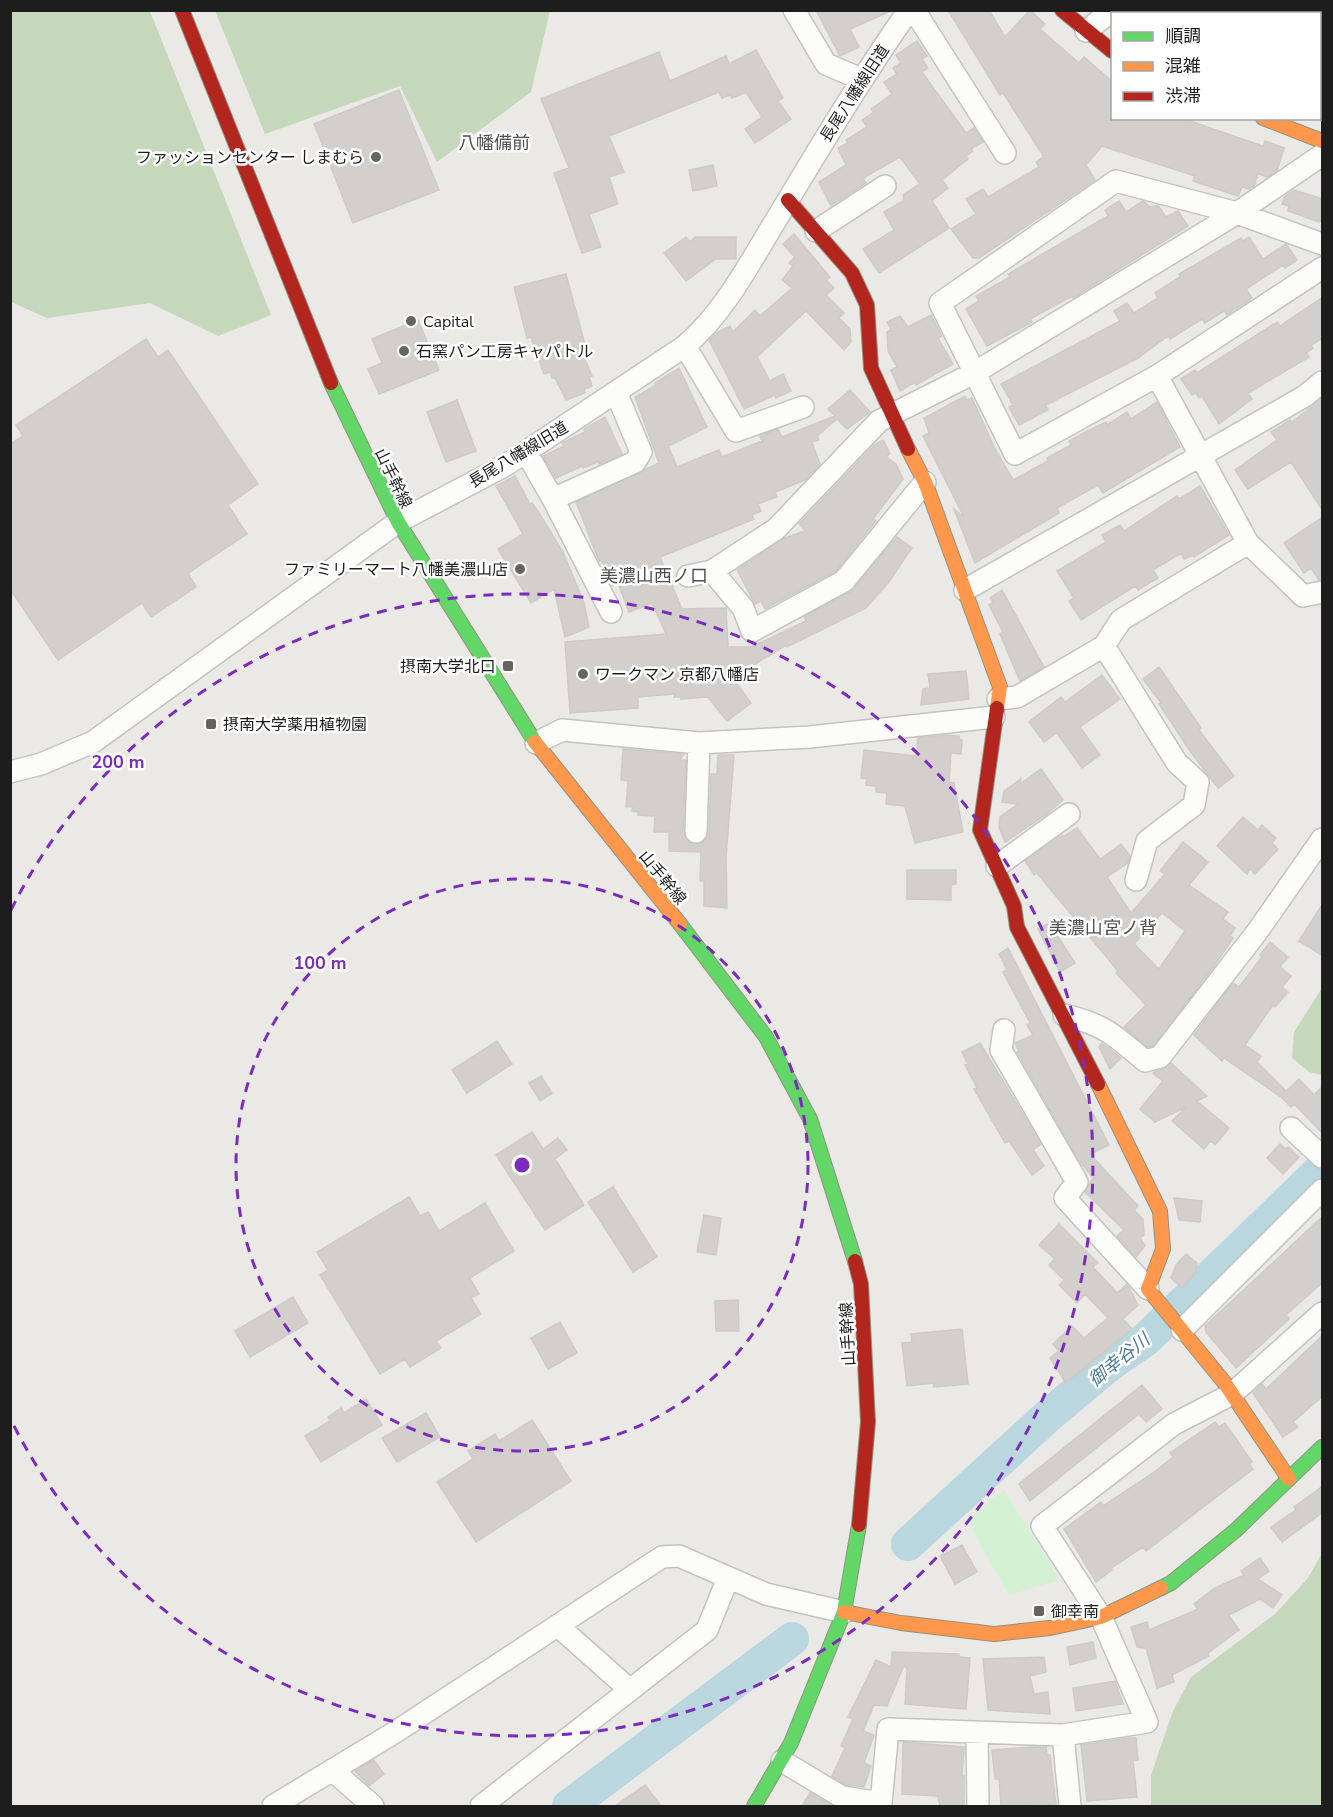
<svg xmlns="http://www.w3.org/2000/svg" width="1333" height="1817" font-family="'Nunito Sans','Noto Sans JP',sans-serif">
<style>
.forest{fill:#c6d8bc}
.park{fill:#d4f1d4}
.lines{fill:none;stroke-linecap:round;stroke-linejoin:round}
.river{stroke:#bad6de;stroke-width:34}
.building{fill:#d2cfcd;stroke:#cecbc7;stroke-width:1.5;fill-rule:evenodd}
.street-casing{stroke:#c4c3c2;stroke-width:24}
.fast-casing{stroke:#92937f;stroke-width:16}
.slow-casing{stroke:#92937f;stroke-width:16}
.jam-casing{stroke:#92937f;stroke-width:16}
.street{stroke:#fcfcfb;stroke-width:21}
.fast{stroke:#63d668;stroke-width:14}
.slow{stroke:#ff974d;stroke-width:14}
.jam{stroke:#b3261e;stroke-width:14}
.ring{fill:none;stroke:#7b2cbf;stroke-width:3;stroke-dasharray:10 8}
.poi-dot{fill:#656463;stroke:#fff;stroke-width:2}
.labels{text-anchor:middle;stroke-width:5;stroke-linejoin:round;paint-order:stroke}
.street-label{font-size:16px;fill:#1d1d1d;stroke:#fff}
.poi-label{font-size:16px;fill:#1d1d1d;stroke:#fff;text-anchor:start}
.neighbourhood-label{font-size:18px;fill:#505050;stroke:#fff}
.water-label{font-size:18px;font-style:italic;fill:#4b77a0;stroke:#fff}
.centre{fill:#7b2cbf;stroke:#fff;stroke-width:3}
.ring-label{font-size:18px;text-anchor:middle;font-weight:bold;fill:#7b2cbf;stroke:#fff;stroke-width:5;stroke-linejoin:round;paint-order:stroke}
</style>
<rect width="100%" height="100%" fill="#ebe9e6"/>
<path class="forest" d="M11,10L150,11L271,315L218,336L150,303L47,318L11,302Z
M215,11H550L531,92L437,162L400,86L265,134Z
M1322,988V1075L1309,1072L1292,1058L1294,1032Z
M1322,1553V1806H1151V1775L1173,1711L1191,1677L1275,1614L1308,1578Z"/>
<path class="park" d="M1180,11L1261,10L1268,13H1177Z
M1004,1490L1060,1580L1009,1595L966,1519Z"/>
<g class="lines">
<path class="river" d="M908,1544L1049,1415L1110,1364L1145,1340L1322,1169
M569,1806L792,1639"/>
</g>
<path class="building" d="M816,10H893L850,29L859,47L840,56Z
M948,10H989L1005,37L1030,10L1045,24L1040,29L1079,63L1084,57L1113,82V118H1181L1263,146L1265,141L1284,148L1277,171L1267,177L1258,174L1254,186L1249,189L1242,187L1238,196L1193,181L1195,176L1102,146L1086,165L1095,180L979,258H973L951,229L976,214L966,199L983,189L988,197L1039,167L1036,162L1044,157L1003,93L1000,95Z
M917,41L927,56L922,59L928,68L922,72L966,133L974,128L983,142L971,149L973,151L966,156L968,159L942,180L948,188L932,201L949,228L879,273L863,249L894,230L884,212L903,201L904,194L920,184L900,157L863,178L866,183L831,206L819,182L846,165L838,148L848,143L846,140L867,127L862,120L874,112L871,109L892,94L884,82L897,74L893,68L901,63L896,55Z
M756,50L783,98L778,101L791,119L755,143L745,129L762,117L746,92L732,98L730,95L722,98L719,92L609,136L624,172L609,177L618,204L589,214L601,247L582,253L554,173L569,168L541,99L659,52L670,81L726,56L729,64Z
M399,90L439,190L353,223L314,124Z
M713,165L717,186L693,191L689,170Z
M1294,190L1323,199V221L1319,222L1288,211L1289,206L1282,204L1285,196Z
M1119,201L1126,212L1143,201L1150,207L1158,205L1166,217L1178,211L1188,226L1073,298L1072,296L1030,319L1032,322L987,346L966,309L979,301L976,296L1010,277L1008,274L1108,216L1105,210Z
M794,234L830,277L826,280L834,288L826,295L844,313L839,318L850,329L851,342L844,350L806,311L757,357L770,381L783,374L791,391L776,398L775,395L744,409L709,340L716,333L730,326L733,332L755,310L760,316L792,288L782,280L793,266L789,263L795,257L783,244Z
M686,237L690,242L695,237H736V259H716L686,281L664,253Z
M1249,237L1263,259L1286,244L1297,260L1285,268L1283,265L1246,289L1252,298L1227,315L1224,311L1205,323L1202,319L1170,339L1168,336L1138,358L1046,405L1048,410L1019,425L1009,407L1013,405L1001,384L1120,321L1114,311L1127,303L1134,313L1158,298L1155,293L1180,277L1179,274L1241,238L1243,241Z
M566,274L588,356L584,357L592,376L589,377L592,386L584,389L585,393L566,400L555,378H552L550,372L544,374L531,337L527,338L514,287Z
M1323,297V338L1311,345L1313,348L1306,353L1309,357L1248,393L1252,399L1219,424L1202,396L1199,398L1196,393L1192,395L1181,379L1195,370L1197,373L1277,322L1280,326Z
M931,315L942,336L938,338L953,364L916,385L915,382L900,391L891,370L897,367L888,351L887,332L891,330L887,322L900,316L908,327Z
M418,320L439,370L379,394L368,369L382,363L372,339Z
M146,339L158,357L168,350L258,484L228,505L247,534L188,573L196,587L151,617L142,603L58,660L10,589V444L23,436L16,425Z
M679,368L707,427L668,446L677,467L719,450L722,457L762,441L760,436L770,432L778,429L782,437L835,416L828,409L850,390L870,412L847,429L837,419L817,436L819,440L812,442L820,464L805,480L775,492L777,497L758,504L761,511L752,515L754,519L660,557L682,609L726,608L728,647H750L762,642L806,621L804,617L850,592L897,537L912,548L888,583L866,608L787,647L786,645L733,678L751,703L727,721L708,697L681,699V697H674V694L638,697V708L570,713L565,642L666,634L652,603L629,612L618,583L612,586L602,561H599L576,502L659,463L635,397L656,385L655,383Z
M965,396L967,400L972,398L995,449L1013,480L1048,461L1047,458L1071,445L1069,441L1082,434L1106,422L1107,425L1127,412L1131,419L1157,402L1180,447L1103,493L1098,485L1057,508L1059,513L975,563L954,509L964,517L923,436L929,433L924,418Z
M1323,398V511L1291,462L1248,489L1235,470L1277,440L1271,432L1290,420L1292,422Z
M457,400L476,451L446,462L427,412Z
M605,417L622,454L599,464L598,462L583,468L582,466L556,478L543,456L564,446L562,443L585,432L584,429Z
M883,440L890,453L886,457L896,464L903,479L873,519L876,521L836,571L765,609L761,601L755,604L737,570L785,538L805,531L799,524L874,445Z
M515,476L530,504L532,503L541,516L563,552L584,603L589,627L565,637L554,589L531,603L498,549L523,534L496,486Z
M1200,486L1229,535L1194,557L1193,555L1184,559L1181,553L1153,570L1158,578L1138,590L1135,586L1081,620L1069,601L1074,598L1057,571L1106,542L1102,535L1120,525L1124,531L1177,496L1179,499Z
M1323,517V580H1319L1311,568L1304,573L1284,543Z
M1002,590L1044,667L1020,681L1000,634L1003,632L989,605L993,602L990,598Z
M1159,667L1201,728L1199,730L1234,776L1218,788L1190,751L1159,704L1161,703L1143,679Z
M966,671L969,699L921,705L923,689L930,688L928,674Z
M1102,675L1120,699L1080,727L1100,755L1082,768L1057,733L1044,742L1029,722L1061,697L1065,702Z
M946,735L959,736V739L962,740L961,754L951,753L949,782L954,783L963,832L915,843L905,806L886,804L887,793L876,792V786L866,785L867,779L861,778L864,750L916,756L918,738Z
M623,749L684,754L680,760H686L683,832L689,842L695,845L702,843L709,833L711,774H717L718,755H734L726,857L727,908L704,906V881H700L701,852L669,851V832H654L655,816L638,815L639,812L632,811L633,807H626L628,781L621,780Z
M1041,769L1063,800L1047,814L1005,842L999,827L1000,817L1018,804L1002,802L1004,791L1021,779L1020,784Z
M1243,817L1258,830L1262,825L1276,838L1272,843L1278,849L1255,874L1250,869L1247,874L1217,846Z
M1077,828L1100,859L1121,844L1130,856L1128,863L1107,877L1131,913L1165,874L1160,871L1183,842L1208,862L1189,885L1228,912L1223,919L1235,928L1230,936L1233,938L1212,969L1153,1046L1148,1047L1124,1027L1146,1005L1116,973L1118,971L1037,873L1034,875L1025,861L1062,835L1063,837ZM1162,913L1185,931L1159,969L1134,944Z
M907,870H956V884L951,885V900L907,899Z
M1323,903V956L1299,941Z
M1049,923L1075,963L1060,972L1038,929Z
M1270,942L1288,957L1280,967L1291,976L1282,987L1288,992L1275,1007L1273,1005L1245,1045L1261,1056L1257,1062L1286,1091L1284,1093L1299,1079L1314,1095L1323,1086V1134L1294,1104L1291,1107L1281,1097L1224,1058L1222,1061L1194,1035L1233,983L1239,987L1262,957L1260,955Z
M1008,948L1109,1145L1090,1154L1138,1206L1134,1210L1143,1219L1144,1235L1140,1238L1145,1246L1136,1257L1117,1236L1124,1230L1085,1192L1093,1178L1078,1159L1017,1052L1019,1051L1015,1043L1033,1035L1027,1025L1030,1023L1003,972L1007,970L999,954Z
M497,1041L512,1064L467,1093L452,1070Z
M980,1043L1041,1144L1033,1150L1044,1166L1032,1175L1009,1141L1005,1143L974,1089L977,1088L965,1065L968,1064L962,1052Z
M1102,1043L1121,1058L1110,1069L1099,1047Z
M1171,1063L1207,1096L1197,1101L1229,1128L1215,1145L1211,1141L1204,1149L1172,1121L1186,1107L1155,1122L1140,1109L1163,1081L1153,1073Z
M541,1076L552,1093L540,1101L529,1083Z
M532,1132L543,1149L558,1138L567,1150L555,1159L584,1205L545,1230L496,1155Z
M1280,1144L1286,1149L1288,1147L1299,1157L1283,1174L1267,1158Z
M613,1187L657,1257L633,1272L588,1202Z
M409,1197L420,1216L428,1212L439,1231L485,1203L514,1251L470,1278L479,1294L471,1298L481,1314L436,1341L441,1348L410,1367L405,1359L380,1374L320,1275L328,1270L317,1252Z
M1174,1198L1202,1201L1200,1222L1179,1220Z
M704,1215L721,1218L716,1255L697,1252Z
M1323,1216V1282L1286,1315L1289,1319L1236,1368L1206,1332L1205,1326Z
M1059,1224L1098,1263L1093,1267L1117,1293L1127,1284L1138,1305L1123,1319L1132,1329L1066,1383L1050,1358L1059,1351L1053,1344L1072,1326L1084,1338L1108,1318L1085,1294L1077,1303L1059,1285L1064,1280L1049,1265L1055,1259L1039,1245Z
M1186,1254L1197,1263L1196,1272L1182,1288L1171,1278L1176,1265Z
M293,1297L308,1323L250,1357L235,1331Z
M738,1300L739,1331H716L715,1301Z
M560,1322L577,1353L548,1369L531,1338Z
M962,1329L968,1384L934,1387V1383L907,1386L902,1343L912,1342L911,1334Z
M1323,1335V1396L1293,1422L1298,1427L1283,1437L1253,1393L1262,1384L1266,1389Z
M1142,1385L1162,1409L1146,1422L1139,1414L1030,1501L1019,1484Z
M366,1399L382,1425L321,1462L305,1436L330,1421L328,1417L341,1408L344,1413Z
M426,1413L440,1437L397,1462L382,1438Z
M532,1420L571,1481L476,1542L437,1482L473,1459L468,1451L495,1434L499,1441Z
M1215,1422L1219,1427L1225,1423L1252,1462L1249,1464L1253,1469L1146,1551L1143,1547L1111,1568L1112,1570L1096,1582L1064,1529L1101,1502L1103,1506L1153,1473L1173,1457L1170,1453Z
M1323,1486V1512L1282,1542L1271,1527L1296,1510L1294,1507Z
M962,1545L977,1572L955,1584L940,1556Z
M1260,1558L1269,1571L1258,1579L1282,1595L1273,1608L1260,1599L1229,1615L1239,1630L1208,1653L1209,1656L1172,1675L1174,1682L1157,1688L1146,1648L1137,1647L1131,1627L1147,1622L1149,1630L1198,1609L1194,1604L1215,1588L1244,1575L1241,1571Z
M1093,1642L1096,1658L1070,1665L1067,1647Z
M892,1652L959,1654V1657L970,1658L966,1709L905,1704L907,1669L904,1665L887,1706L874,1705L863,1731L874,1735L864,1763L871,1766L864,1787L846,1785L832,1776L845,1748L841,1746L853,1719L848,1717L876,1660L891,1667Z
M1044,1657L1046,1672L1030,1676L1034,1694L1048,1692L1050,1714L988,1710L983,1659Z
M1115,1681L1123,1704L1076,1711L1073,1688Z
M1128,1738H1136L1138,1760H1133L1137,1797L1087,1801L1081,1745Z
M903,1742L964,1747L962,1776H964V1806H940L938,1796L902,1794Z
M1032,1747H1046L1047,1755H1050L1056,1804L1001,1806L999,1779H995L992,1750Z
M374,1760L384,1774L369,1786L355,1771Z
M645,1785L661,1806H615Z
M810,1793L833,1806H802Z"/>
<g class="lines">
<g class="street-casing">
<path id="street" d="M794,10L826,64L861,79
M914,10L1005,153
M1086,31L1113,10
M816,231L885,186
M1322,244L1237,213L1116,181L940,303L1015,454L1157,376L1322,268
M685,346L736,431L803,407
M1157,376L1248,543L1303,596L1322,592
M526,452L553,499L611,612
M553,499L635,462L641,452L616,392
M712,571L743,608L752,631L844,581L925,482
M688,576L712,571L776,529L879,421L974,373L1237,213L1322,155
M965,590L1305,396L1322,382
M1104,646L1177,763L1198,782L1194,805L1147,841L1136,880
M998,699L1017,697L1104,646L1121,620L1248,543
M536,743L562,730L699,743L810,737L994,717
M10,772L41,764L93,742L398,522L506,465L685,346C724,313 749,264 776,220C819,149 861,78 909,10
M696,832L699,743
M997,866L1069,814
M1064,1015C1103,1024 1115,1035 1145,1061L1160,1057L1257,932L1322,839
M1004,1030L1001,1050L1077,1182L1065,1198L1148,1289
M1291,1128L1322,1157
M1182,1330L1322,1190
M558,1626L630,1690
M977,1733L978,1806
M1063,1735L1070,1806
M782,1761L842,1797L881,1803L888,1729L1063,1735L1147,1722L1101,1617L1042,1526L1174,1424L1232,1394L1322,1313
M332,1770L373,1806
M273,1806L397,1731L662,1557L679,1556L766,1594L844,1612
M481,1806L707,1630L728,1578"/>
</g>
<g class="fast-casing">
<path id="fast" d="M331,383L398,522L535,742
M680,924L766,1037L810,1119L855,1261
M1161,1588L1171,1583L1236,1530L1322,1447
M754,1806L791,1743L844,1612L859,1525"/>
</g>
<g class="slow-casing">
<path id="slow" d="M1263,118L1322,141
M908,449L925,482L1000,687L997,708
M535,742L680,924
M1098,1084L1160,1211L1163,1249L1148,1289L1224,1382L1289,1479
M844,1612L901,1623L994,1634L1050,1628L1101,1617L1161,1588"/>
</g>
<g class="jam-casing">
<path id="jam" d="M182,10L331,383
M1062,10L1112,51
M788,200L852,273L867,305L871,368L908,449
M997,708L980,830L1014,906L1017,927L1098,1084
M855,1261L861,1284L868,1422L859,1525"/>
</g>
<use href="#street" class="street"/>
<use href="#fast" class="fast"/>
<use href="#slow" class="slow"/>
<use href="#jam" class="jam"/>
</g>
<g class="ring">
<circle cx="522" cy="1165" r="286"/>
<path d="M11 910A571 571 0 1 1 11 1420"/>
</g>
<g class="poi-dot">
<circle cx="376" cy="157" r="6"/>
<circle cx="411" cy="321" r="6"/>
<circle cx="404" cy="351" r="6"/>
<circle cx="520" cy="569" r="6"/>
<rect x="502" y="660" width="12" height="12" rx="3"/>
<circle cx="583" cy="674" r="6"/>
<rect x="205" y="718" width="12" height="12" rx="3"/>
<rect x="1033" y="1605" width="12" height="12" rx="3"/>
</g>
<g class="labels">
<g class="street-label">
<text transform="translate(854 93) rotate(-57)" y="6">長尾八幡線旧道</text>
<text transform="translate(518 454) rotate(-31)" y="6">長尾八幡線旧道</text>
<text transform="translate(394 478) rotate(64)" y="6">山手幹線</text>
<text transform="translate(663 877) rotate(51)" y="6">山手幹線</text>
<text transform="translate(847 1334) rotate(-93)" y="6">山手幹線</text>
</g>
<g class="poi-label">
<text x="364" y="163" text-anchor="end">ファッションセンター しまむら</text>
<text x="423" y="327">Capital</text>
<text x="416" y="357">石窯パン工房キャパトル</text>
<text x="508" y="575" text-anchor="end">ファミリーマート八幡美濃山店</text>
<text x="496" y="672" text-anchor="end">摂南大学北口</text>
<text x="595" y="680">ワークマン 京都八幡店</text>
<text x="223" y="730">摂南大学薬用植物園</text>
<text x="1051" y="1617">御幸南</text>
</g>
<g class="neighbourhood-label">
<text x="494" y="149">八幡備前</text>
<text x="654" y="582">美濃山西ノ口</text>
<text x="1103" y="934">美濃山宮ノ背</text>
</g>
<g class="water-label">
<text transform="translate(1119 1360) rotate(-39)" y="6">御幸谷川</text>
</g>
</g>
<circle cx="522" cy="1165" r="9" class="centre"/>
<g class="ring-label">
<text x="118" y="768">200 m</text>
<text x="320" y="969">100 m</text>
</g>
<rect width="1333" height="1817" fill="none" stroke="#1d1d1d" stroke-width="24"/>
<rect x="1111" y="12" width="210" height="108" fill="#ffffff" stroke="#a5a5a5" stroke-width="1.5"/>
<rect x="1123" y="32" width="30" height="9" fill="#63d668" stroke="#a5a5a5" stroke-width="1.5"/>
<text x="1165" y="42" font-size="18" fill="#1d1d1d">順調</text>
<rect x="1123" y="62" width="30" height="9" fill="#ff974d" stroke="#a5a5a5" stroke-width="1.5"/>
<text x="1165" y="72" font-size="18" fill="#1d1d1d">混雑</text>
<rect x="1123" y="92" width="30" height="9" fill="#b3261e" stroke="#a5a5a5" stroke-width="1.5"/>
<text x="1165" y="102" font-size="18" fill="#1d1d1d">渋滞</text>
</svg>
